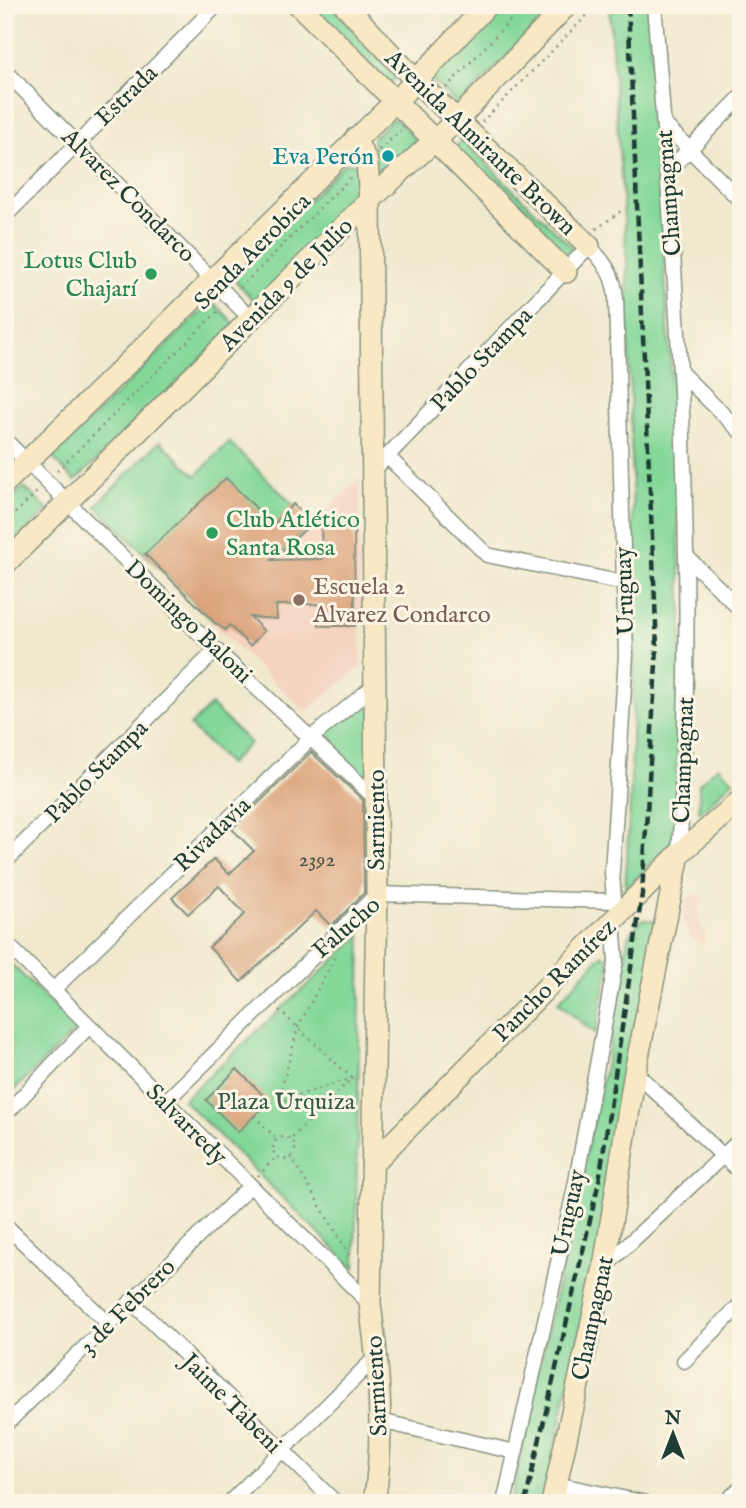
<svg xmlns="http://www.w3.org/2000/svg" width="746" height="1508" font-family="'IM FELL English',serif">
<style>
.built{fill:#f4d3c0}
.green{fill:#83d799;stroke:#518a66;stroke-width:2}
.building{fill:#dca47d}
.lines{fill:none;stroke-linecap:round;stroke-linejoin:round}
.street-casing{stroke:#889381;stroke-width:17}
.secondary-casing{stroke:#889381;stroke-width:24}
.path{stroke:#889381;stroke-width:2.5;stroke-dasharray:2 5;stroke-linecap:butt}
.street{stroke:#fff;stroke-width:14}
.secondary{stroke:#f8e8c3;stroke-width:21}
.rail{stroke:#1f3d34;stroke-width:4.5;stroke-dasharray:10 5;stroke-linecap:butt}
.culture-dot{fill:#0f9aa8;stroke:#fcf5e5;stroke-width:2.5}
.leisure-dot{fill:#2e9e5b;stroke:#fcf5e5;stroke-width:2.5}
.education-dot{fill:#8d6e63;stroke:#fcf5e5;stroke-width:2.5}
.labels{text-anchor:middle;stroke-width:6;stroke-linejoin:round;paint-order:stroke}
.number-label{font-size:21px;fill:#4e5746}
.street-label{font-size:24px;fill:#1f3d34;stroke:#fcf5e5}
.culture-label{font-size:24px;fill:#0d838f;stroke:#fcf5e5;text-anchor:end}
.leisure-label{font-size:24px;fill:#27864d;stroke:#fcf5e5;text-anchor:end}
.education-label{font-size:24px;fill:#785e54;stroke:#fcf5e5;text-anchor:start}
.park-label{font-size:24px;fill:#335c48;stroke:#fcf5e5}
</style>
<rect width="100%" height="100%" fill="#fcf5e5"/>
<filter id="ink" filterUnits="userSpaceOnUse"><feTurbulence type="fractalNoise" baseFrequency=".0143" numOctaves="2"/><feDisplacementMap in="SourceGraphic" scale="14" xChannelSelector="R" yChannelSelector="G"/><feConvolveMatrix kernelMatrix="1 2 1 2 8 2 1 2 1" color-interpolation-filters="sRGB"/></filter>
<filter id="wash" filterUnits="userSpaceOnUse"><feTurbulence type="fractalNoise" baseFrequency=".00686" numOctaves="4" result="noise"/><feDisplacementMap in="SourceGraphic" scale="28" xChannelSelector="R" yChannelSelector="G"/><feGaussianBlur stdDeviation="1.57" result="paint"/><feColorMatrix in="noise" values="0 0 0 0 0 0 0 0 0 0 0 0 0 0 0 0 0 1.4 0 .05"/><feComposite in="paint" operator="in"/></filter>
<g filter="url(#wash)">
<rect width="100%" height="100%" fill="#f1e9ce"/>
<path class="built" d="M360,477L361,667L305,712L214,625Z
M697,892L704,902L700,906L698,918L706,935L704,944L692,940L683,922L685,901Z"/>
<path class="green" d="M307,5H331L396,78L388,85Z
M496,5H530L543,18L459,106L430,78Z
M609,5H648L674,421L682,620L674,839L625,890L631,786L635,608L627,262Z
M392,119L398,121L415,138L413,147L388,172L373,167V138Z
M462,140L573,248L562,261L452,150Z
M345,163L354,164L361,172L360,200L256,303L232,277Z
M212,301L236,325L75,481L52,457Z
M160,441L196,476L229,442L312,523L214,622L96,506Z
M24,487L48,510L5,552V505Z
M373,689L374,792L316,738Z
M211,705L250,743L229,764L190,726Z
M718,766L733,780L703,811H699V784Z
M641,920H652L661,929L613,1181L543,1503H510L608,1053L628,937Z
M361,935L355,1269L183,1100Z
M603,954L610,962L595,1034L558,1002Z
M5,958L77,1029L5,1099Z"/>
<g id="blocks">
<path class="building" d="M226,478L273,525L293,504L312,523L272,560L322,559L321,523L354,522L355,626H319L318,604L276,605L277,619L250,617L264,631L250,646L229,625L225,630L214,622L145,554Z
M311,752L363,800L364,893L331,926L316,911L241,982L209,947L245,914L219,886L188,914L172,898L214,859L229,874L254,851L232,829Z
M237,1069L269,1101L238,1132L206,1100Z"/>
</g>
</g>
<g filter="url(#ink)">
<use href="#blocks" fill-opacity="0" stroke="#889381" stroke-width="2"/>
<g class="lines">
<g class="street-casing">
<path id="street" d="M542,5L554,18
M654,5C678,288 698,571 679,854
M5,71L251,319
M664,124L741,201
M666,173L741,97
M5,216L217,5
M681,373L741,432
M5,440L216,650L376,799
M387,456L487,555L624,583
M373,471L589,246C605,263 614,275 616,298L626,655L612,872L614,901
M688,558L741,610
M5,862L216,650
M5,942L370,1304
M53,990L311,738L376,684
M635,1072L741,1173
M165,1102L377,894L614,901L619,905
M5,1115L89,1026
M5,1225L109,1324
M604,1267L741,1139
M131,1301L336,1503
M684,1361L741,1304
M380,1421L515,1452
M5,1425L249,1187
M556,1484L646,1503
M229,1503L377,1356
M504,1503L575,1187L616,960L613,921
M725,1503L741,1487"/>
</g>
<g class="secondary-casing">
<path id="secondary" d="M299,5L566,272
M345,5L416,81L589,246
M355,139L367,162L370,200L377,894L370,1304C379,1369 385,1437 374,1503
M5,483L416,81L487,5
M5,564L370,200L458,119L567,5
M372,1164L679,854L741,800
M552,1503L604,1267L635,1072L679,854"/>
</g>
<path class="path" d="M446,88L525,5
M482,122L597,5
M379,150L401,131
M596,229L624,209
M240,288L352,176
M57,471L221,308
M5,523L38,491
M279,1010L352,1078L291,1139
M278,1102L298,1027L337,953
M278,1102L358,1076
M254,1116L277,1139
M273 1148a11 11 0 1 1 22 0a11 11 0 1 1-22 0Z
M291,1157L352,1259
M258,1176L276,1157"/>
<use href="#street" class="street"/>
<use href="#secondary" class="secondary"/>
<path class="rail" d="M525,1503L599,1181L642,894L657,647L628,5"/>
</g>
</g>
<circle class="culture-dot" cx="388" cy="156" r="7"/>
<g class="leisure-dot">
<circle cx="151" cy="274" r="7"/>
<circle cx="212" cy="533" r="7"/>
</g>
<circle class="education-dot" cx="299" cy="600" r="7"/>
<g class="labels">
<g class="number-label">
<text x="317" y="866">2392</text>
</g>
<g class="street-label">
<text transform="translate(126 95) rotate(-44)" y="8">Estrada</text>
<text transform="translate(481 142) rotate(44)" y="8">Avenida Almirante Brown</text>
<text transform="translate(668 193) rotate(-94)" y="8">Champagnat</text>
<text transform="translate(129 195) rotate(45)" y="8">Alvarez Condarco</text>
<text transform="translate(252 251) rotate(-45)" y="8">Senda Aerobica</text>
<text transform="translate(286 284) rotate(-45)" y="8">Avenida 9 de Julio</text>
<text transform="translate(481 359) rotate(-46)" y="8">Pablo Stampa</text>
<text transform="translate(624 591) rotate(-92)" y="8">Uruguay</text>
<text transform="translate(189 621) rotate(44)" y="8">Domingo Baloni</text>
<text transform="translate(683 760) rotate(-88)" y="8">Champagnat</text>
<text transform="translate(96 771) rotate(-45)" y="8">Pablo Stampa</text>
<text transform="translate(376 820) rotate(-90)" y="8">Sarmiento</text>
<text transform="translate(212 834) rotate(-44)" y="8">Rivadavia</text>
<text transform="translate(346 927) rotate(-41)" y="8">Falucho</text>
<text transform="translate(554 980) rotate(-45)" y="8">Pancho Ramírez</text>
<text transform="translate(187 1124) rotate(45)" y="8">Salvarredy</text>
<text transform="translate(568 1213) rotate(-78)" y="8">Uruguay</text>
<text transform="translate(127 1306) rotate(-45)" y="8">3 de Febrero</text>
<text transform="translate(592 1318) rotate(-78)" y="8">Champagnat</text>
<text transform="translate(376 1386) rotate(-93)" y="8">Sarmiento</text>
<text transform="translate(232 1403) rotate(45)" y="8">Jaime Tabeni</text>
</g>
<g class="culture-label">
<text x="374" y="164">Eva Perón</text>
</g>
<g class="leisure-label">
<text x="137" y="268">Lotus Club<tspan x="137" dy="28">Chajarí</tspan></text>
<text x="226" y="527" text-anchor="start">Club Atlético<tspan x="226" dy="28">Santa Rosa</tspan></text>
</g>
<g class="education-label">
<text x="313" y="594">Escuela 2<tspan x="313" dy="28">Alvarez Condarco</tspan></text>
</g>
<g class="park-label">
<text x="286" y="1109">Plaza Urquiza</text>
</g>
</g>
<rect width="746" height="1508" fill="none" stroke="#fcf5e5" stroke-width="28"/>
<g transform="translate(673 1434)" stroke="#fcf5e5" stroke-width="5" paint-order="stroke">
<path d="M0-5L12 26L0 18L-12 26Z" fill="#1f3d34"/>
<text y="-10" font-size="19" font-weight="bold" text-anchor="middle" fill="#1f3d34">N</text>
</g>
</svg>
